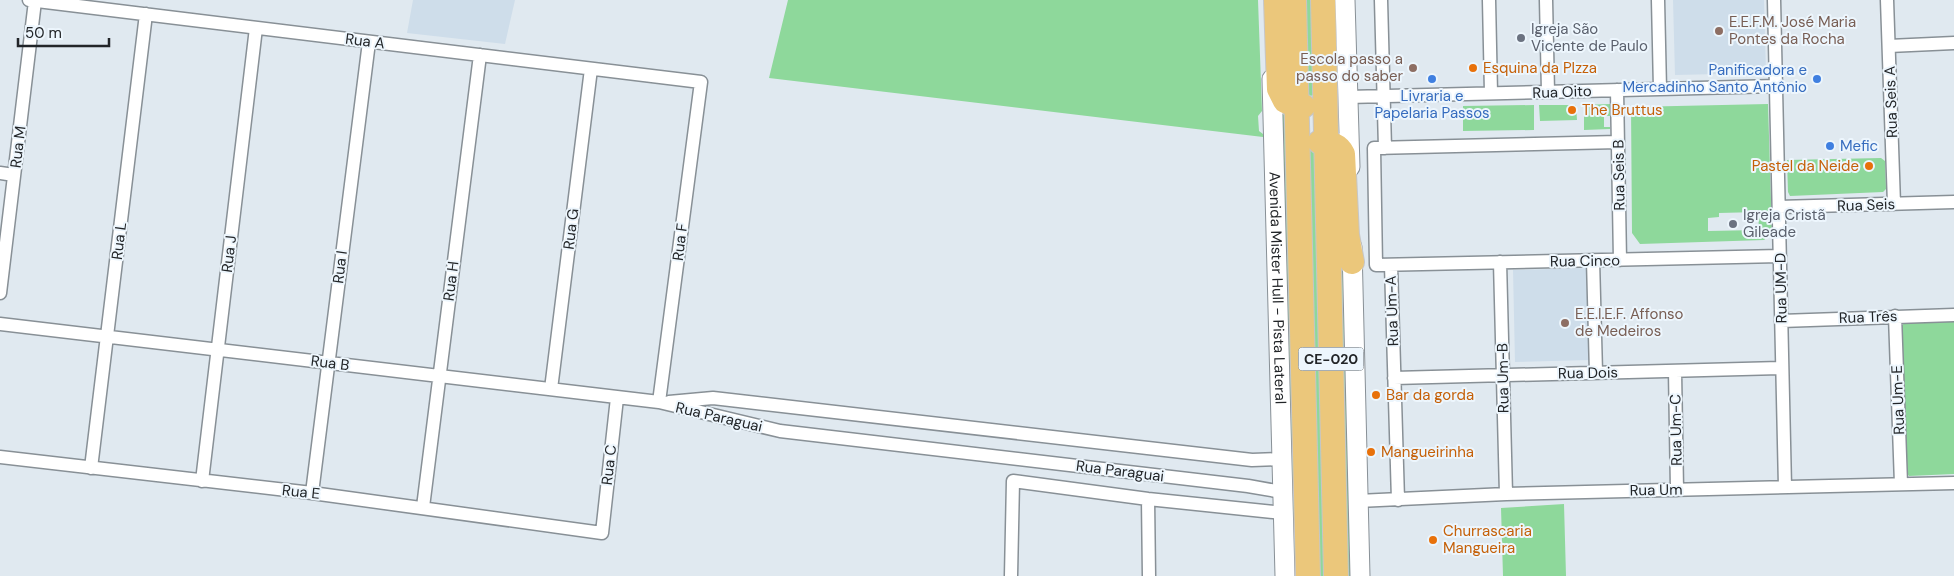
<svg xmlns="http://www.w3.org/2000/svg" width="1954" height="576" font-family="'DM Sans',sans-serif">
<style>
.built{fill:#ceddea}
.green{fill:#8ed89b;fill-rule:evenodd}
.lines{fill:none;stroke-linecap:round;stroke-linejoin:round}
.street-casing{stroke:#889096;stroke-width:15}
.secondary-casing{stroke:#889096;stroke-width:21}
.highway-casing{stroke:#c6c6c7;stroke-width:26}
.street{stroke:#fff;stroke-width:12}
.secondary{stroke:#fff;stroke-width:19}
.highway{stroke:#ebc77b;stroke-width:24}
.education-dot{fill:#8d6e63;stroke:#edf6fd;stroke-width:2}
.worship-dot{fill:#6b7280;stroke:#edf6fd;stroke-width:2}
.food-dot{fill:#e8710a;stroke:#edf6fd;stroke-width:2}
.shop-dot{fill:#3f7fe0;stroke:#edf6fd;stroke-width:2}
.labels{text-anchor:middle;stroke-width:4;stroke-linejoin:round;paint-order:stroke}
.shield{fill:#edf6fd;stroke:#5f6468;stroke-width:1}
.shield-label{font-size:14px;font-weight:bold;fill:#222528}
.education-label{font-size:15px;fill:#785e54;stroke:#edf6fd;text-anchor:start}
.worship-label{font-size:15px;fill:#5b616d;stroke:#edf6fd;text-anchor:start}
.street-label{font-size:15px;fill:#222528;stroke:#edf6fd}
.food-label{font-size:15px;fill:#c56008;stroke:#edf6fd;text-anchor:start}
.shop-label{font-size:15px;fill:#366cbe;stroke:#edf6fd;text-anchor:end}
</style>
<rect width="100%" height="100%" fill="#e0e9f0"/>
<path class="built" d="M413,0H515L505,44L407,33Z
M1673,0H1764L1766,73L1675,75Z
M1588,268L1590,360L1515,362L1513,270Z"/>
<path class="green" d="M788,0H1258L1262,111L1258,116L1259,131L1263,134V137L769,78Z
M1303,0H1312L1314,94L1311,96L1307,93Z
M1333,0H1339L1343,139L1337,133Z
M1610,104V116H1604V127H1610V129L1584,130V105Z
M1768,104L1772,233L1764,240L1640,244L1632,233L1631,107ZM1758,212L1759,230L1708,231V218L1719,217V213Z
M1534,105V130L1463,131V106Z
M1539,105H1576L1577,120L1540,121Z
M1281,113L1286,116L1297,576H1291Z
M1310,150L1316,152L1326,576H1317L1308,153Z
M1881,158L1885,161L1886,189L1883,192L1790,196L1788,192L1787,160Z
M1337,159L1346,245L1353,576H1347Z
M1954,321V474L1909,476L1906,472L1901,327L1905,322Z
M1564,504L1566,576H1503L1501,508Z"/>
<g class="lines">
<g class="street-casing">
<path id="street" d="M29,0L701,82L659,402
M1381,0L1385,148
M1489,0L1491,93
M1546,0L1548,92
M1658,0L1660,89
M1774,0L1785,487
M1887,0L1894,204
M1889,46L1954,43
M1617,90L1620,260
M1348,97L1776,86
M1618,142L1374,148L1376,265L1780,256
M0,173L14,175
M1779,207L1954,202
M1593,260L1596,373
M1500,262L1506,494
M1391,265L1398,500
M0,293L35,1
M1895,316L1901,484
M1781,321L1954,315
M0,324L659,402L780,431L1248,486L1282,492
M1675,371L1677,490
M1394,378L1782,368
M551,389L591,69
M669,402L713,398L1252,460L1282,459
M0,457L312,493L602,533L617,398
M91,468L146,14
M202,481L256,28
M312,493L369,42
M1148,499L1149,576
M1358,501L1506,494L1954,483
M423,507L480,55
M1011,576L1013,481L1148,499L1283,513"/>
</g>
<g class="secondary-casing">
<g id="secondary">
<path d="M1345,0L1350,167"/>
<path id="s1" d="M1272,79L1285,576"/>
<path d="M1352,247L1360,576"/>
</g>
</g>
<g class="highway-casing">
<path id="highway" d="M1276,0L1279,89L1285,101L1297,106H1303
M1294,0L1308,576
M1323,0L1336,576
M1320,142C1329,142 1339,145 1343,154L1347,235L1352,262"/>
</g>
<use href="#street" class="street"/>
<use href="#secondary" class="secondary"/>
<use href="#highway" class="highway"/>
</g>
<g class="education-dot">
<circle cx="1719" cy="31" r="5"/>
<circle cx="1413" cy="68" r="5"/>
<circle cx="1565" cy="323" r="5"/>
</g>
<g class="worship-dot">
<circle cx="1521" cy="38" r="5"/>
<circle cx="1733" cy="224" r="5"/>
</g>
<g class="food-dot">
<circle cx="1473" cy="68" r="5"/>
<circle cx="1572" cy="110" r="5"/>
<circle cx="1869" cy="166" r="5"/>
<circle cx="1376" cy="395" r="5"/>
<circle cx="1371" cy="452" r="5"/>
<circle cx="1433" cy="540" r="5"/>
</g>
<g class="shop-dot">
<circle cx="1432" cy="79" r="5"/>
<circle cx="1817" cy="79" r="5"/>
<circle cx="1830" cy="146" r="5"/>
</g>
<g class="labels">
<rect class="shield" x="1298.5" y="347.5" width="65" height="23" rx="4"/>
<g class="shield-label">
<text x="1331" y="364">CE-020</text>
</g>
<g class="education-label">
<text x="1729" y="27">E.E.F.M. José Maria<tspan x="1729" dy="17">Pontes da Rocha</tspan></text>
<text x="1403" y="64" text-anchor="end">Escola passo a<tspan x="1403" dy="17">passo do saber</tspan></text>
<text x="1575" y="319">E.E.I.E.F. Affonso<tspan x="1575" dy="17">de Medeiros</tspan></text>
</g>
<g class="worship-label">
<text x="1531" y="34">Igreja São<tspan x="1531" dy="17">Vicente de Paulo</tspan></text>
<text x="1743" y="220">Igreja Cristã<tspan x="1743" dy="17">Gileade</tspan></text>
</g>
<g class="street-label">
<text transform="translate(365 41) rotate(7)" y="5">Rua A</text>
<text transform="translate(1562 92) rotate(-2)" y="5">Rua Oito</text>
<text transform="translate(1891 102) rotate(-92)" y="5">Rua Seis A</text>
<text transform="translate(18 147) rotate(-83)" y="5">Rua M</text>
<text transform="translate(1619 175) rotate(-91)" y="5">Rua Seis B</text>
<text transform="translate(1866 205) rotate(-2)" y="5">Rua Seis</text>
<text transform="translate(571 229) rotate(-83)" y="5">Rua G</text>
<text transform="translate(119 241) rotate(-83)" y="5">Rua L</text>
<text transform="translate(680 242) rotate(-83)" y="5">Rua F</text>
<text transform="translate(229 254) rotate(-83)" y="5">Rua J</text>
<text transform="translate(1585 261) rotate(-1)" y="5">Rua Cinco</text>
<text transform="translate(340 267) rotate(-83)" y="5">Rua I</text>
<text transform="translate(451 281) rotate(-83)" y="5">Rua H</text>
<text dy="5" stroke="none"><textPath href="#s1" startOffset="209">Avenida Mister Hull - Pista Lateral</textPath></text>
<text transform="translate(1781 288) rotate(-91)" y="5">Rua UM-D</text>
<text transform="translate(1392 311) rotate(-92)" y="5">Rua Um-A</text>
<text transform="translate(1868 317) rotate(-2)" y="5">Rua Três</text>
<text transform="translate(330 363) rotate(7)" y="5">Rua B</text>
<text transform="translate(1588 373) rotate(-1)" y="5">Rua Dois</text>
<text transform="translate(1503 378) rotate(-91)" y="5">Rua Um-B</text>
<text transform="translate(1898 400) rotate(-92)" y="5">Rua Um-E</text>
<text transform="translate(719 417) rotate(13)" y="5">Rua Paraguai</text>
<text transform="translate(1676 430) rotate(-91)" y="5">Rua Um-C</text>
<text transform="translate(609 465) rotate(-84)" y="5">Rua C</text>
<text transform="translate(1120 471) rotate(7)" y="5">Rua Paraguai</text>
<text transform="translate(1656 490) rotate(-1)" y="5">Rua Um</text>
<text transform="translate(301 492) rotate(6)" y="5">Rua E</text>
</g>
<g class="food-label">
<text x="1483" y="73">Esquina da PIzza</text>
<text x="1582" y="115">The Bruttus</text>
<text x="1859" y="171" text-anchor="end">Pastel da Neide</text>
<text x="1386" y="400">Bar da gorda</text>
<text x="1381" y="457">Mangueirinha</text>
<text x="1443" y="536">Churrascaria<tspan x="1443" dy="17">Mangueira</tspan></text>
</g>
<g class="shop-label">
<text x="1807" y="75">Panificadora e<tspan x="1807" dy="17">Mercadinho Santo Antônio</tspan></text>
<text x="1432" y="101" text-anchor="middle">Livraria e<tspan x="1432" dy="17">Papelaria Passos</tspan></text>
<text x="1840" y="151" text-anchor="start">Mefic</text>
</g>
</g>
<path d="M18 38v8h91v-8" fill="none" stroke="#222528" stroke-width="2.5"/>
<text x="25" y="38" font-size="15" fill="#222528" stroke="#edf6fd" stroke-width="4" paint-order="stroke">50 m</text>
</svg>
